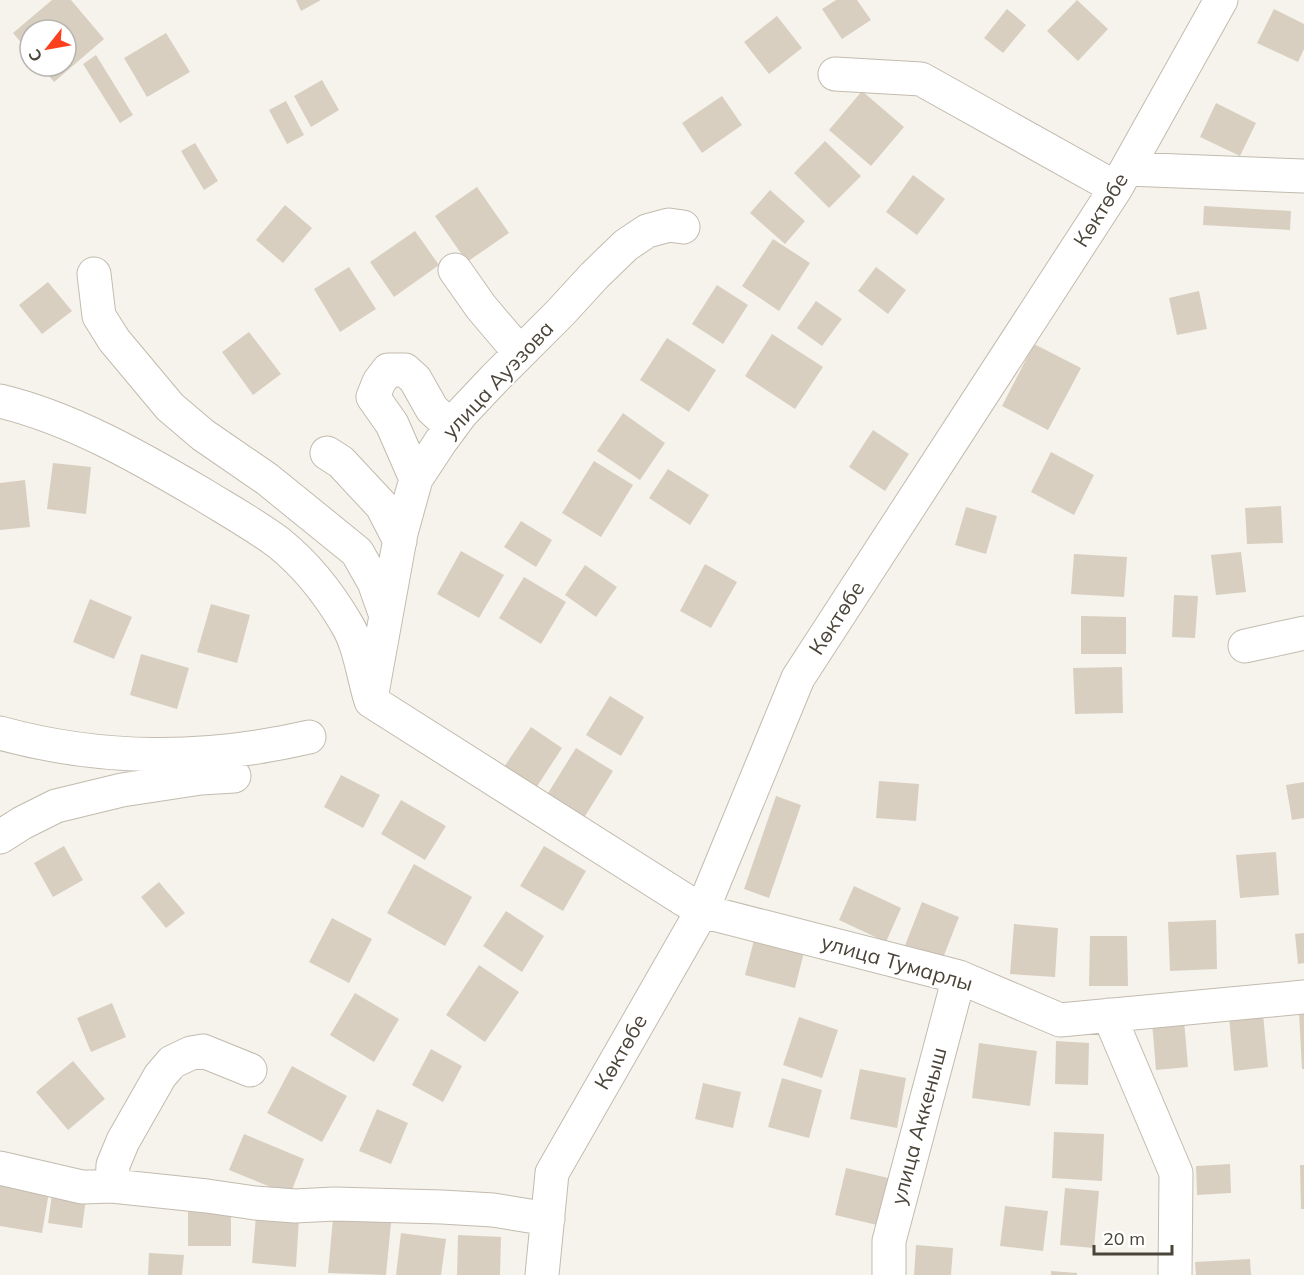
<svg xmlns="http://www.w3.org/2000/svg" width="1304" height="1275" font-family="Mulish,sans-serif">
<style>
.building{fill:#d8cfc1}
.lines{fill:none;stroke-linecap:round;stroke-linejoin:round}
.minor-casing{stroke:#c2bbae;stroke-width:35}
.minor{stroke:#fff;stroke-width:33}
.labels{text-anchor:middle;stroke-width:4.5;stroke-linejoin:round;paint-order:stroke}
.street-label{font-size:21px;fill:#4b4439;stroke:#fff}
</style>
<rect width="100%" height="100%" fill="#f6f3ec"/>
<path class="building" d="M52,0H71L104,39L54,82L41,66H66V30H30V53L13,33Z
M296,0H321L301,11Z
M836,0H857L871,20L842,39L822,9Z
M1077,0L1108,29L1078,61L1047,31Z
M1007,9L1026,25L1003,53L984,38Z
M1274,9L1304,24V49L1298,62L1257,43Z
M777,16L802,48L769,74L744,42Z
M166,33L190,72L147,97L124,58Z
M96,55L133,115L120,123L83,64Z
M322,80L339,110L311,127L294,96Z
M862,91L904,127L871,166L829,130Z
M722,96L742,125L702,153L682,123Z
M286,101L304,135L287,144L269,110Z
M1216,103L1256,123L1240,156L1200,137Z
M825,141L861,176L829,208L794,173Z
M195,143L218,181L204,190L181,151Z
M913,175L945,199L917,235L886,212Z
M477,187L509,233L467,262L435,216Z
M770,190L805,221L785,244L750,213Z
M285,205L312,228L283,263L256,240Z
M1204,206L1291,211L1290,230L1203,225Z
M415,231L439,265L394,297L370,262Z
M773,239L810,263L779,311L742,286Z
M349,267L376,309L340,332L314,289Z
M876,267L906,290L888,314L858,291Z
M48,282L72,311L42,334L19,305Z
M717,285L748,305L723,344L692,324Z
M1199,291L1207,329L1177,335L1169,298Z
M816,301L842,319L822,346L797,328Z
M249,332L281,374L253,395L222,352Z
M772,334L823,367L795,409L745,376Z
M667,338L716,370L689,412L640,380Z
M1034,344L1081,368L1048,430L1002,406Z
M623,413L665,443L640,480L597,451Z
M873,430L909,454L885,491L849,467Z
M1051,452L1094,475L1074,515L1031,492Z
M594,461L633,485L601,537L562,513Z
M53,463L91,467L86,514L47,509Z
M668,469L709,495L690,525L649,498Z
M25,480L30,527L0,530V483Z
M1281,506L1283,543L1247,544L1245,508Z
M966,507L997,516L986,554L955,545Z
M521,521L552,540L536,567L504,547Z
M461,551L504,575L479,618L437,594Z
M1241,552L1246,592L1216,595L1211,555Z
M1074,554L1127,557L1124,597L1071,594Z
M705,564L737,582L711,628L680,611Z
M585,565L617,587L596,617L565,595Z
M524,577L566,602L541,644L499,618Z
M1174,595L1198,596L1195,638L1172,637Z
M90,599L132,617L114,659L73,642Z
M211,604L250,615L237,663L197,652Z
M1081,616L1126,617V654H1081Z
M141,654L189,668L177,709L130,695Z
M1122,667L1123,713L1075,714L1073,668Z
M610,696L644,717L621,756L586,735Z
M531,727L562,748L536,788L504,767Z
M576,748L613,771L582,821L545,798Z
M341,775L380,795L363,828L324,807Z
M879,781L919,784L916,821L876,818Z
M1304,782V818L1292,820L1286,785Z
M776,796L801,805L769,898L744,889Z
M401,800L446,826L425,860L381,834Z
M64,846L83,880L53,897L34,863Z
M544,846L586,871L563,911L520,886Z
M1276,852L1279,895L1240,898L1236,855Z
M414,864L472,897L445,946L387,913Z
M159,882L185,913L166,928L141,897Z
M854,886L901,908L886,942L839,920Z
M922,902L959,917L941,963L904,948Z
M506,911L544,936L522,972L483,946Z
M332,918L372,939L349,983L309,962Z
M1216,920L1217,969L1170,971L1168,922Z
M1014,924L1058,928L1055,977L1010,974Z
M1304,933V963L1298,964L1295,934Z
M755,936L805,948L795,988L745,975Z
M1090,936H1127L1128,986H1089Z
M479,965L519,992L485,1042L446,1015Z
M355,993L399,1019L374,1062L330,1035Z
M112,1003L126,1037L91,1052L77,1018Z
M1299,1012H1304V1069H1302Z
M1263,1014L1268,1067L1234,1071L1229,1017Z
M799,1017L838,1030L822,1078L783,1065Z
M1184,1020L1188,1067L1156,1070L1152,1022Z
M1056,1041L1089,1043L1088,1085L1055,1084Z
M979,1043L1037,1051L1030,1106L972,1098Z
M431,1049L462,1066L443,1102L412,1085Z
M73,1061L105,1099L68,1130L36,1092Z
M292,1066L347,1096L322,1142L267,1113Z
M860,1069L906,1078L897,1128L850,1119Z
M782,1078L822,1090L809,1138L768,1127Z
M703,1083L741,1092L733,1128L695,1119Z
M377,1109L408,1123L391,1164L359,1151Z
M1054,1132L1104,1134L1102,1181L1052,1178Z
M244,1134L304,1159L290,1195L229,1170Z
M1230,1164L1231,1193L1197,1195L1196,1166Z
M1300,1165H1304V1209H1301Z
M846,1168L888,1178L877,1225L835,1215Z
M0,1184L49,1192L42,1233L0,1226Z
M1065,1188L1099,1191L1094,1248L1060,1245Z
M52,1194L86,1199L82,1228L48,1223Z
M1005,1206L1048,1211L1043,1251L1000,1246Z
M188,1212L231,1213V1246H188Z
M256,1215L299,1218L296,1267L252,1263Z
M333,1218L391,1223L386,1275L328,1273Z
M401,1233L446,1239L441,1275H396Z
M458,1235L501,1237L500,1275H457Z
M916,1245L953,1248L951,1275H914Z
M149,1253L184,1255L182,1275H148Z
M1250,1259L1251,1275H1196L1195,1262Z
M1051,1271L1077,1273V1275H1051Z"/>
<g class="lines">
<g class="minor-casing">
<path id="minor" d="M835,74L921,79L1116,188
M1127,169L1304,176
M455,270L481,307L520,353
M94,274L99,316L114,340L170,407L203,435L267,479L357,552L374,582L386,616
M0,401C71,418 139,457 202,494C228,510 255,525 279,543C305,564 329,594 346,623C360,645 363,676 371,701L702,911L959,977L1060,1020L1304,997
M327,453L341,462L382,506L400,541
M416,479L392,424L373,397L379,382L388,370H405L415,379L432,409L451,427
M1245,646L1304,633
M372,693L401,533L416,479L441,441L461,414L495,378L561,312L594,276L626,245L647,231L669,225L683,227
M0,733C101,761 207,761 309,737
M0,837L22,823L56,806L122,790L201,778L234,776
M1109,1015L1176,1173L1175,1275
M0,1168L82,1187L112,1186L207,1196L255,1203L295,1206L335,1204L442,1207L493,1210L548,1219
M112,1186L113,1165L123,1141L160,1076L172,1062L191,1053L203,1051L250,1070
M542,1275L552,1173L702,911L798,678L1116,188L1221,0
M889,1275V1241L959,977"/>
</g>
<use href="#minor" class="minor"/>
</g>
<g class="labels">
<g class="street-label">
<text transform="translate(1101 210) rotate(-58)" y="7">Көктөбе</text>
<text transform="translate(498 380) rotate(-47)" y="7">улица Ауэзова</text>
<text transform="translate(837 618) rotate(-57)" y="7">Көктөбе</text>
<text transform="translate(897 963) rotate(16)" y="7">улица Тумарлы</text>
<text transform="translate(621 1052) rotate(-60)" y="7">Көктөбе</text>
<text transform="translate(919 1126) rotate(-75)" y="7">улица Аккеныш</text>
</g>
</g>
<g transform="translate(48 48) rotate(239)"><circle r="28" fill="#ffffff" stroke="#b7b4b0" stroke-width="1.5"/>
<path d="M0-4.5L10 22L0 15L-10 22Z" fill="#fc3f1d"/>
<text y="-9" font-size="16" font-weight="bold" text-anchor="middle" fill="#4b4439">С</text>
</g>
<path d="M1094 1245v9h78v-9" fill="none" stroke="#4b4439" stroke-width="3"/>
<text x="1103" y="1245" font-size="18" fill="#4b4439" stroke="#ffffff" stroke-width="4.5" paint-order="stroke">20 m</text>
</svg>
